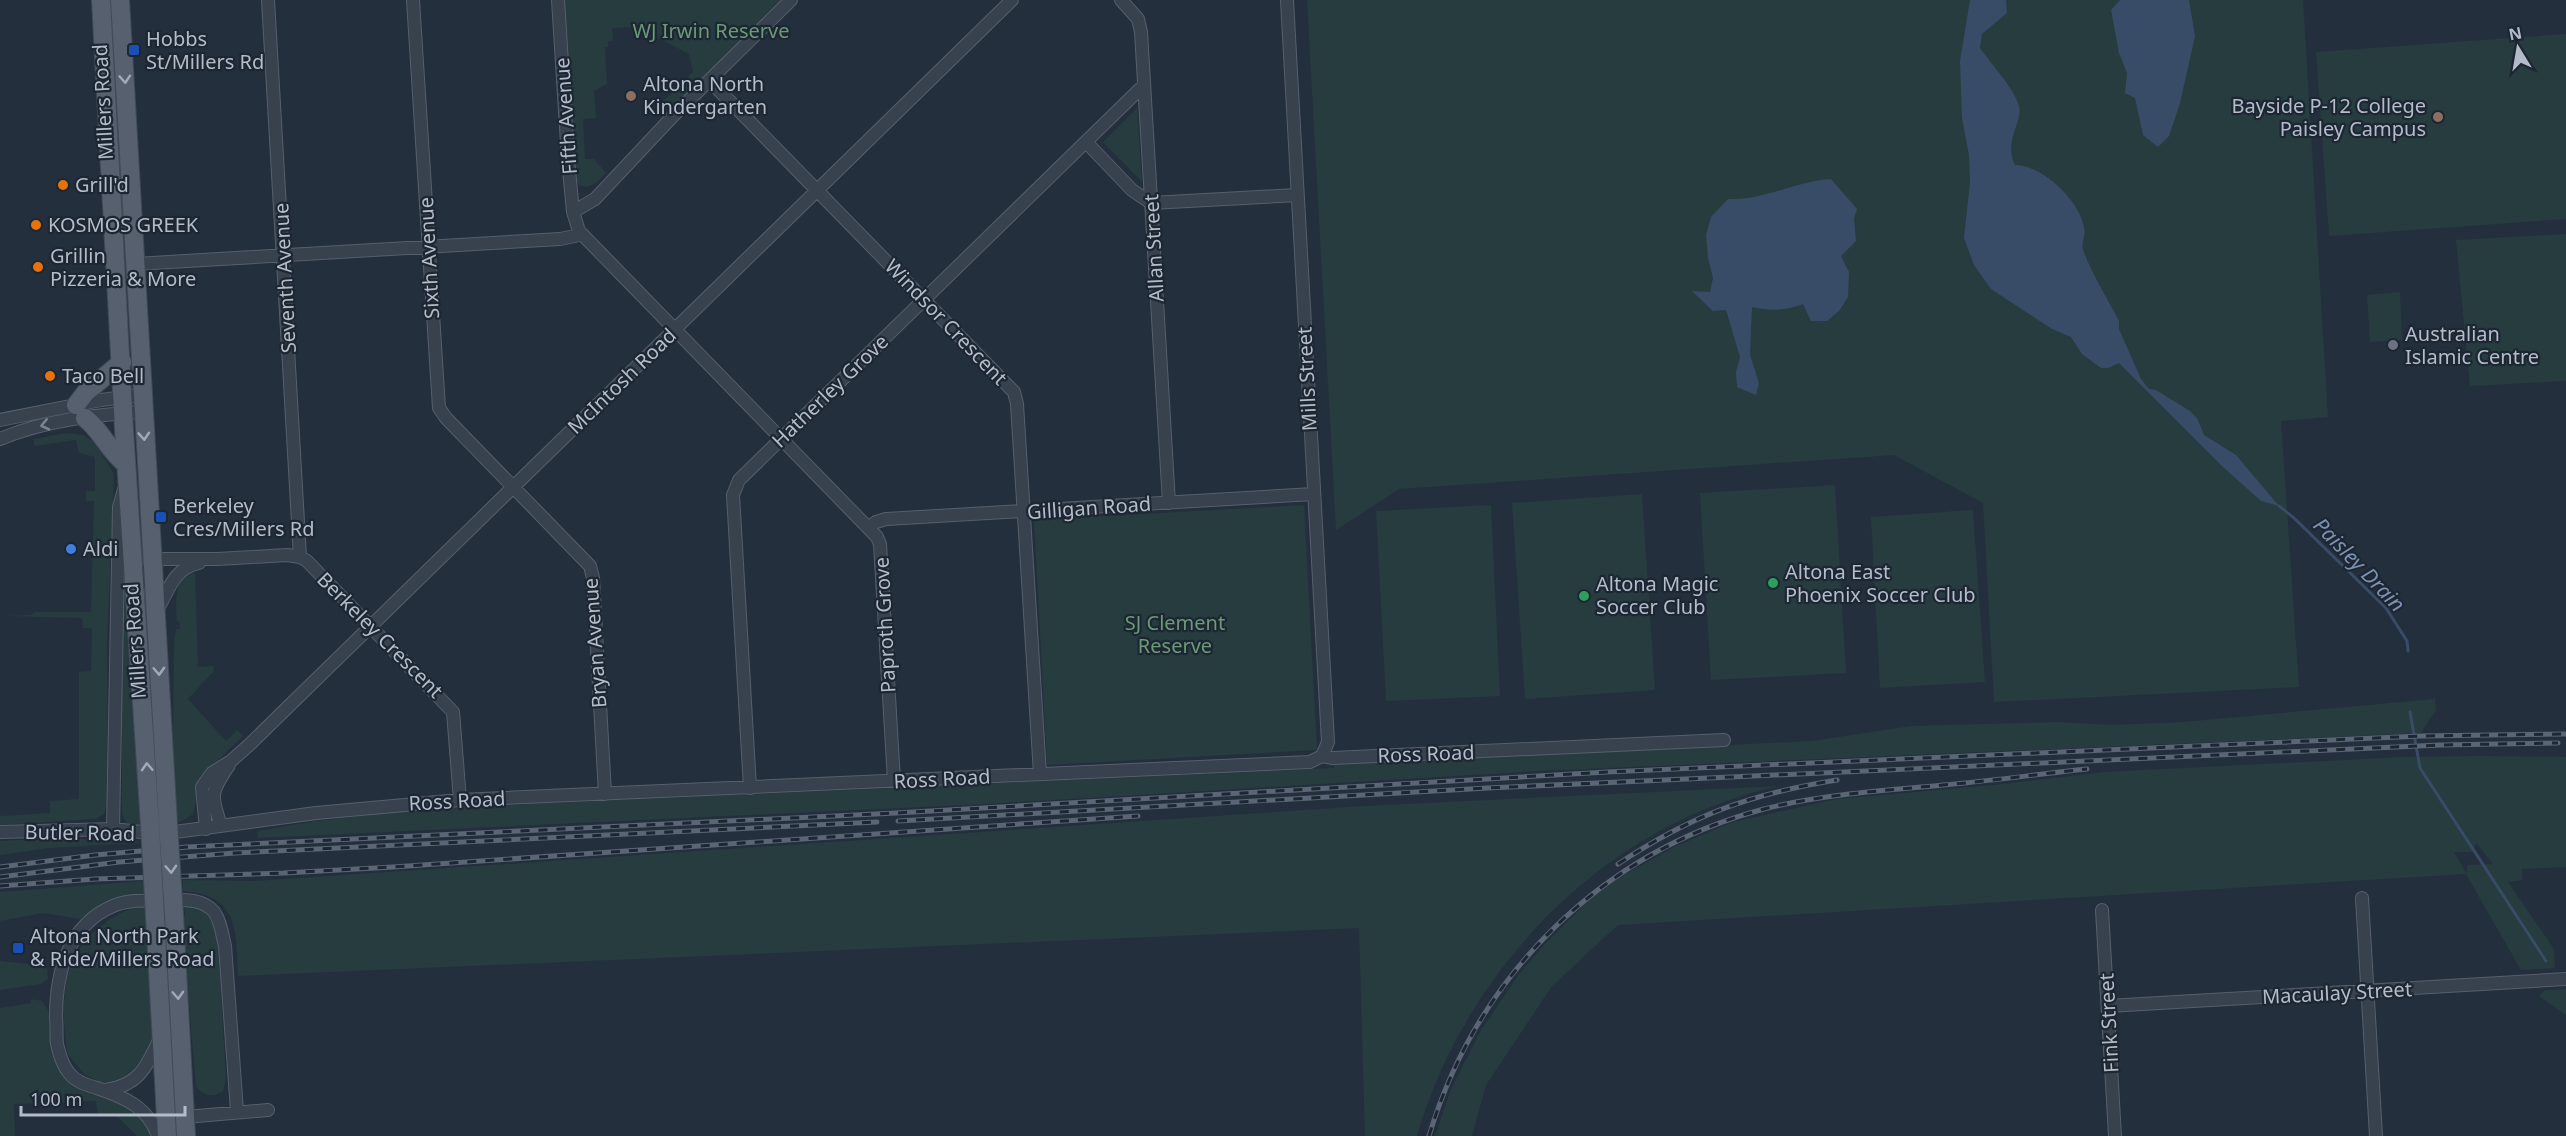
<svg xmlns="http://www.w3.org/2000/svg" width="2566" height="1136" font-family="'Noto Sans',sans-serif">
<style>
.green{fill:#263c3f;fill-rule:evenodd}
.water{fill:#394c67}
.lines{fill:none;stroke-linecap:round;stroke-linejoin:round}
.stream{stroke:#394c67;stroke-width:3}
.minor-casing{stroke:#565f6c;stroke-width:14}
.primary-casing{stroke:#414a57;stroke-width:20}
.minor{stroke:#38414e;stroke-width:12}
.primary{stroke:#56606e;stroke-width:18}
.rail-casing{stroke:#5a6575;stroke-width:5}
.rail{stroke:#1d2633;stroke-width:3;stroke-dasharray:9;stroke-linecap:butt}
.primary-bridge-casing{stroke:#414a57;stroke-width:20;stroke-linecap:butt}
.primary-bridge{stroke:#56606e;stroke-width:18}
.oneway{stroke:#a1aab7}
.oneway2{stroke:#7c8592}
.transit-dot{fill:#1a4fb4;stroke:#1d2633;stroke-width:2}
.education-dot{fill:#8d6e63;stroke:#1d2633;stroke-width:2}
.food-dot{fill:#e8710a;stroke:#1d2633;stroke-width:2}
.worship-dot{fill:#6b7280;stroke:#1d2633;stroke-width:2}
.shop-dot{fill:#3f7fe0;stroke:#1d2633;stroke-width:2}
.leisure-dot{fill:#2e9e5b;stroke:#1d2633;stroke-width:2}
.labels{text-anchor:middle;stroke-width:4.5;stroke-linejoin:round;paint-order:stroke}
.park-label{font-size:20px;fill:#6b9a76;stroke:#1d2633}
.poi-label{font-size:20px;fill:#b4bcc9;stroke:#1d2633;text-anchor:start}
.street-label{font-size:20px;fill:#b4bcc9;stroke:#1d2633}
.water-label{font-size:21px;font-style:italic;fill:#7c92b1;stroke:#1d2633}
</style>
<rect width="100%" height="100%" fill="#242f3e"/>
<path class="green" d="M564,0H788L672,108L662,102L693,72L689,54L636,27L612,28L613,41H608V47H605L607,84L594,91L596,118L583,119L585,159H594L606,173L596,183L587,187L579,185L575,178Z
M1307,0H2303L2328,417L2281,421L2299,687L1994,702L1983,503L1894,455L1399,489L1336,530Z
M2566,34V219L2329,236L2316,52Z
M1137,108L1142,182L1103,142Z
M2566,234V381L2470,386L2456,240Z
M2400,292L2402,340L2370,342L2367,295Z
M66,433L83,435L94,442L114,474L107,644L108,803L104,814L96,819L0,825V816L50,813V801L79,799V672L91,671L92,628H83L82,618L6,616L31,615L35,612H91L94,501H86V491H95V457L79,453L76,440L35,446L33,439Z
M1835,485L1846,673L1711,680L1700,493Z
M1642,494L1655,690L1525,699L1512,503Z
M1304,505L1317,750L1047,765L1034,520Z
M1491,505L1500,696L1386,701L1376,511Z
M1973,510L1985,682L1880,688L1871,517Z
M122,557H126L141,826L127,823L122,815Z
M195,573L198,667L213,666L214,671L188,699L226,741L237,730L243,736L201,777L193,814L179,823L176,816L173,738L174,643L176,629H180L179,621L177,622C176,604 172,577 195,573Z
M2435,699L2436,710L2421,733L2403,734L1539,771L986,804L258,838L257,831L316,821L418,809L1334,768V764L1812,741L1911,726L2060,722L2112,725L2183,722Z
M2482,756L2566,757V867L2522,869V880L2508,882L2554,949L2555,968L2521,970L2466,874L1618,925L1552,986L1486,1085L1472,1136H1435L1451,1089L1481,1030L1519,974L1545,944L1589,900L1617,879L1676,846L1733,822L1837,799L1993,785L2104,772L2404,757ZM2476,843L2493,864L2468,865L2466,873L2454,852H2473Z
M1780,786C1607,822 1465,969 1417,1136H1365L1359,928L238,976C236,930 239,895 183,891V880L255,881L1364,806Z
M55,838L136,841L139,843L49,848L0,855V841Z
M144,881L145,893L103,903L80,919L43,913L0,921V892Z
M184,905C205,908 212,918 218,937L226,1080L223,1091C212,1098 205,1096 196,1087L182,920L185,915Z
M146,906L152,1045L131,1078L119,1083L100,1082L84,1074L67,1053L63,1010L67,978L76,953L91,934L110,919L125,911Z
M0,961L47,966L48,979L41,984L0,990Z
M2566,989V1015L2539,996L2545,990Z
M31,999L42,1001L48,1010L55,1057L80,1088L117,1100L145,1117L154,1136H137L115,1114L98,1116L96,1101L14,1104L15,1136H0V1008L31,1003Z"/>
<path class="water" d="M1970,0H2006L2007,13L1982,34L1980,48C1991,64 2014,88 2019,106C2023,123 2003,141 2015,165C2042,165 2079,200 2084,227C2086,235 2081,243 2083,250C2092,274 2107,298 2119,321V329L2141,379L2149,389L2156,390L2190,411L2197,418L2204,435L2236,455L2279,506L2261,501L2223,467L2119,363L2108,368H2101L2082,354L2071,337L2052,329L1991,289L1974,265L1964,238L1970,183L1969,155L1962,118L1960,61Z
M2120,0H2189L2195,36L2180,103L2169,136L2158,147L2143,135L2135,98L2125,93L2127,73L2119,53L2111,10Z
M1831,179L1857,209L1854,219L1856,241L1841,256L1849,272L1848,297L1839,311L1827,321H1811L1803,304C1784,311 1771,311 1752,307L1750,355L1759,383L1756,395L1737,387L1736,372L1740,357L1726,310L1713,311L1692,291L1710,292L1713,278L1708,258L1706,235L1711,217L1728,199C1764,201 1795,181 1831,179Z"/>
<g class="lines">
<path class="stream" d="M2279,506L2294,518L2386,608L2407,641L2408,651
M2410,712L2420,768L2546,961"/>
<g class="minor-casing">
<path id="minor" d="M268,0L300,557
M413,0L439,408L446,418L590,566L593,578L605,794
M558,0L568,159L573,212L579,231L877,537L880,544L894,781
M1121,0L1138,19L1141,32L1169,503
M1287,0L1328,742L1322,756
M710,81L1014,392L1017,404L1040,774
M1086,142L1132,190L1151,203L1297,195
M573,212L595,199L674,115L791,0
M135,264L560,239L575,236L579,231
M0,420L101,400L141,395
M0,439C45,420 94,415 142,412
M868,528L876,522L886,519L1313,494
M137,589L152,562L164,559H218L287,555L300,557L307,561L453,712L460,800
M156,612C169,591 172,569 199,563
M750,788L733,495L739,480L1144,85
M221,826C211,794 210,793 229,765
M113,829L119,507L124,489
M206,829L202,787L212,773L231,761L249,745L1012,0
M0,832L113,829L160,834L316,813L460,800L1310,762L1322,756L1333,758L1724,740
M2362,898L2376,1136
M2102,910L2115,1136
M2108,1006L2566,979
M105,1090C139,1086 147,1066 160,1038
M185,1117L268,1110
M158,1136C148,1107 124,1097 97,1088C87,1085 76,1082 69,1073C63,1066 59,1053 57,1044C56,1035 57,1025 56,1017C56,973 68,925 113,906C129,899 149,901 167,900C183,900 202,898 214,912C221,921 222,935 225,946L237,1111"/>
</g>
<g class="primary-casing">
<path id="primary" d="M101,0L124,429L150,826
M120,0L168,823
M76,405L86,392L122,362
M85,418C102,431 109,452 126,464
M174,915L186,1136
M155,917L167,1136"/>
</g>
<use href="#minor" class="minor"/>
<use href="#primary" class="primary"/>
<g class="rail-casing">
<path id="rail" d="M898,821L1488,788L2440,745L2558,743
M1618,864C1692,815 1750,794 1837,780
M0,867L95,855L187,847L896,813L1607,772L2421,736L2566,734
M0,877L119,862L235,853L877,822
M0,886L95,879L284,873L393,867L1138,816
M1429,1136C1477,975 1602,852 1764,809C1823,794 1883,791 1943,785C1991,781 2039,774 2087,769"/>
</g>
<use href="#rail" class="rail"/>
<g class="primary-bridge-casing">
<path id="primary-bridge" d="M168,823L174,915
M150,826L155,917"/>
</g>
<use href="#primary-bridge" class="primary-bridge"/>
</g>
<defs><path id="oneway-chevron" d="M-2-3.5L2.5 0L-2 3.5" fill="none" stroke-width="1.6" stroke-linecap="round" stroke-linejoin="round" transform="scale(1.5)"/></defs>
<g class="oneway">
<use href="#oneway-chevron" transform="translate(125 79) rotate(86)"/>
<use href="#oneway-chevron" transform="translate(144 436) rotate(86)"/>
<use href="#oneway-chevron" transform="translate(159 671) rotate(87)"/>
<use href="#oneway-chevron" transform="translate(147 767) rotate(-93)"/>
<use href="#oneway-chevron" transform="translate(171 869) rotate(87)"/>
<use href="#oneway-chevron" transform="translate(178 995) rotate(87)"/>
</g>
<use class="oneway2" href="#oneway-chevron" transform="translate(45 425) rotate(167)"/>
<g class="transit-dot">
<rect x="128" y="44" width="12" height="12" rx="3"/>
<rect x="155" y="511" width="12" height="12" rx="3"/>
<rect x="12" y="942" width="12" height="12" rx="3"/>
</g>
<g class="education-dot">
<circle cx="631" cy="96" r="6"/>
<circle cx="2438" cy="117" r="6"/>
</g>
<g class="food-dot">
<circle cx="63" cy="185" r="6"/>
<circle cx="36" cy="225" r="6"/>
<circle cx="38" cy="267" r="6"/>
<circle cx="50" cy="376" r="6"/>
</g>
<circle class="worship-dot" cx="2393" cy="345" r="6"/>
<circle class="shop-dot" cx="71" cy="549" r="6"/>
<g class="leisure-dot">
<circle cx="1773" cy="583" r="6"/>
<circle cx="1584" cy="596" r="6"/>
</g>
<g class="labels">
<g class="park-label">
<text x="711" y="38">WJ Irwin Reserve</text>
<text x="1175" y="630">SJ Clement<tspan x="1175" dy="23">Reserve</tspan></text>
</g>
<g class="poi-label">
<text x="146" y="46">Hobbs<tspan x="146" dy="23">St/Millers Rd</tspan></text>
<text x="643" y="91">Altona North<tspan x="643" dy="23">Kindergarten</tspan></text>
<text x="2426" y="113" text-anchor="end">Bayside P-12 College<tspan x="2426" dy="23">Paisley Campus</tspan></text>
<text x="75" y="192">Grill'd</text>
<text x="48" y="232">KOSMOS GREEK</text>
<text x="50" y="263">Grillin<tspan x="50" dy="23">Pizzeria &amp; More</tspan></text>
<text x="2405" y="341">Australian<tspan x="2405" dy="23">Islamic Centre</tspan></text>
<text x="62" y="383">Taco Bell</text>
<text x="173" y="513">Berkeley<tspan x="173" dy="23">Cres/Millers Rd</tspan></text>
<text x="83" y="556">Aldi</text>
<text x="1785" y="579">Altona East<tspan x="1785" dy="23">Phoenix Soccer Club</tspan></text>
<text x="1596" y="591">Altona Magic<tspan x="1596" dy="23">Soccer Club</tspan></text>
<text x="30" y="943">Altona North Park<tspan x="30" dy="23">&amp; Ride/Millers Road</tspan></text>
</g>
<g class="street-label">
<text transform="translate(103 102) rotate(-93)" y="7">Millers Road</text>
<text transform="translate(566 116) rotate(-94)" y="7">Fifth Avenue</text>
<text transform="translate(1154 248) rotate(-93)" y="7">Allan Street</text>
<text transform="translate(429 258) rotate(-93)" y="7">Sixth Avenue</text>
<text transform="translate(285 278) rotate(-93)" y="7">Seventh Avenue</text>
<text transform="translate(946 322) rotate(46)" y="7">Windsor Crescent</text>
<text transform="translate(1307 379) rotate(-93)" y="7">Mills Street</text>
<text transform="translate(622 381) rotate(-44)" y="7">McIntosh Road</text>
<text transform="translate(830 391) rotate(-44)" y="7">Hatherley Grove</text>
<text transform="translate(1089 508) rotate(-4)" y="7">Gilligan Road</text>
<text transform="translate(885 625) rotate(-93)" y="7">Paproth Grove</text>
<text transform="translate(380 635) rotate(45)" y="7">Berkeley Crescent</text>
<text transform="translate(135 641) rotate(-94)" y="7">Millers Road</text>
<text transform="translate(595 643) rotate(-94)" y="7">Bryan Avenue</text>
<text transform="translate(1426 754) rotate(-2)" y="7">Ross Road</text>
<text transform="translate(942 779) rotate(-3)" y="7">Ross Road</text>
<text transform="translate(457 801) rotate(-3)" y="7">Ross Road</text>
<text transform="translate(80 833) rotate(1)" y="7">Butler Road</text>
<text transform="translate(2337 993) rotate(-3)" y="7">Macaulay Street</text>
<text transform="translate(2109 1023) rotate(-93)" y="7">Fink Street</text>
</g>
<g class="water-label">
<text transform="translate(2359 565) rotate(46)" y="7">Paisley Drain</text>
</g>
</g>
<g transform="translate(2518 48) rotate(349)" stroke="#1d2633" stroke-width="4.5" paint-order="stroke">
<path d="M0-4.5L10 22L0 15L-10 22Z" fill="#b4bcc9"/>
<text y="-9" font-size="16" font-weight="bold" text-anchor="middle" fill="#b4bcc9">N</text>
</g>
<path d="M21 1106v9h164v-9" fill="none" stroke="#b4bcc9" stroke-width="3"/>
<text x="30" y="1106" font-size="18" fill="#b4bcc9" stroke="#1d2633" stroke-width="4.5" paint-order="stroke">100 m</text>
</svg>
